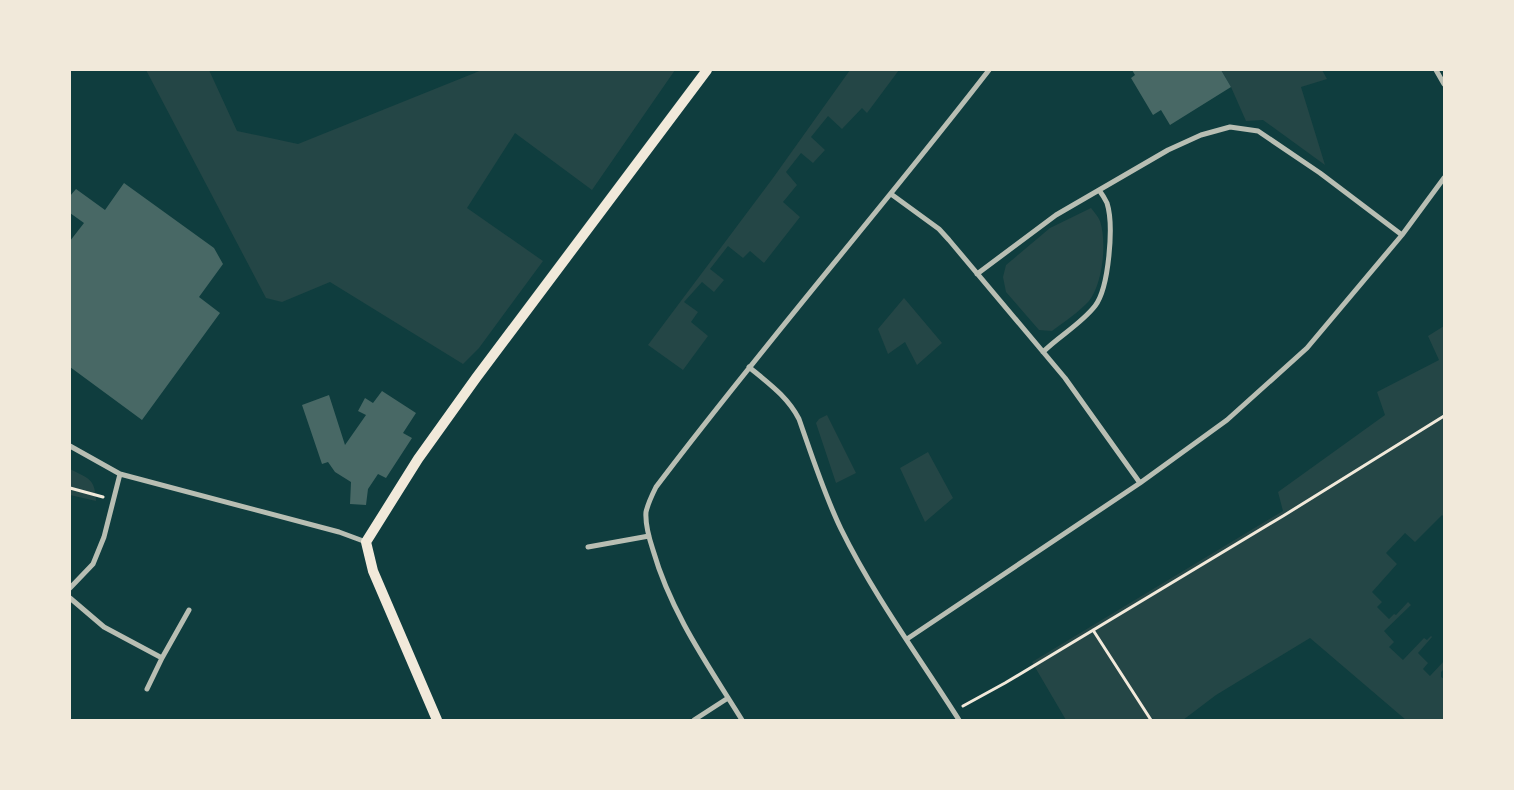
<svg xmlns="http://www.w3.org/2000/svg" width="1514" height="790" font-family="Lato,sans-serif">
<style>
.green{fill:#244646}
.building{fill:#486865}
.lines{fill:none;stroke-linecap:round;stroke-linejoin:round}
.path{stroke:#f1e9da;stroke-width:3}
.minor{stroke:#b8beb3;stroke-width:5}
.secondary{stroke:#f1e9da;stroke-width:10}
</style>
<rect width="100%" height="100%" fill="#0f3d3e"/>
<path class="green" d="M146,70H209L237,131L298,144L482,70H675L592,190L515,133L467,208L543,261L479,348L463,364L330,282L282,302L266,298Z
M850,70H899L867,113L862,108L842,129L828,116L811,137L825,150L813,163L801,153L786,172L797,185L783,202L800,217L764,263L750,251L743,258L728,246L710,269L724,280L714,292L702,282L684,302L698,312L691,322L708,336L683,370L648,345L773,178Z
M1221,70H1322L1327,79L1301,87L1325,165L1263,120L1246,121L1231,87Z
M1091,208C1094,212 1098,216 1100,221C1107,242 1103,283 1089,301C1079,312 1064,322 1052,331L1039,330L1006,292L1003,277L1006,265L1050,228Z
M904,298L942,343L917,365L905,342L888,354L878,329Z
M1444,326V517L1442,515L1415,542L1405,533L1386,553L1397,564L1372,592L1382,602L1377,607L1389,619L1394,614L1396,615L1408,602L1411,605L1384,631L1394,642L1389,647L1403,660L1424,638L1427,640L1431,636L1432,637L1418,653L1428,663L1423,669L1430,676L1444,661V669L1441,672V677L1444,679V720H1406L1310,638L1216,695L1183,720H1066L1032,662L1283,511L1278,492L1385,415L1377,392L1439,360L1428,336Z
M827,415L856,473L836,483L816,423L819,419Z
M928,452L953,498L925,522L900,468Z
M70,469C89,479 95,478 96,501L70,495Z"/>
<path class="building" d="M1132,70H1221L1231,87L1170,125L1161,110L1153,115L1131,78L1135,75Z
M124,183L214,248L223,264L199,297L220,313L142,420L70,367V241L84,223L70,213V196L76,189L105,210Z
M382,391L416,413L403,433L412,438L386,478L378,474L368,489L366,505L350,504L351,482L335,472L328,462L322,464L302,405L329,395L345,445L366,415L358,411L365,398L373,403Z"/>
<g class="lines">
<path class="path" d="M70,488L103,497
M1093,630L1151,720
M963,706L1005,683L1283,516L1444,416"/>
<path class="minor" d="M1436,70L1444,84
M891,194L939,229L949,240L1065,378L1140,483
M977,274L1056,215L1168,150L1201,135L1230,127L1258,131L1320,173L1402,235
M1043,352C1059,336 1081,324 1095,306C1109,288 1114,225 1107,203C1105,199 1102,194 1099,190
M749,367C768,383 787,396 799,419C812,456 824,494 841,529C874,596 919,657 959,720
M70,446L120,474L339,532L366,542
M588,547L649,536
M70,588L93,564L104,537L120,474
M70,598L104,627L162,658
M907,639L1140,483L1227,420L1307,348L1402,235L1444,178
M147,689L162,658L189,610
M694,720L728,698
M742,720C708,665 671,613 653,550C649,538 645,525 646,512C648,503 652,495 656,487C763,345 880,211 989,70"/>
<path class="secondary" d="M437,720L373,571L366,542L418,459L476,378L707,70"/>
</g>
<rect width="1514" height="790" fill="none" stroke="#f1e9da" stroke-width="142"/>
</svg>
